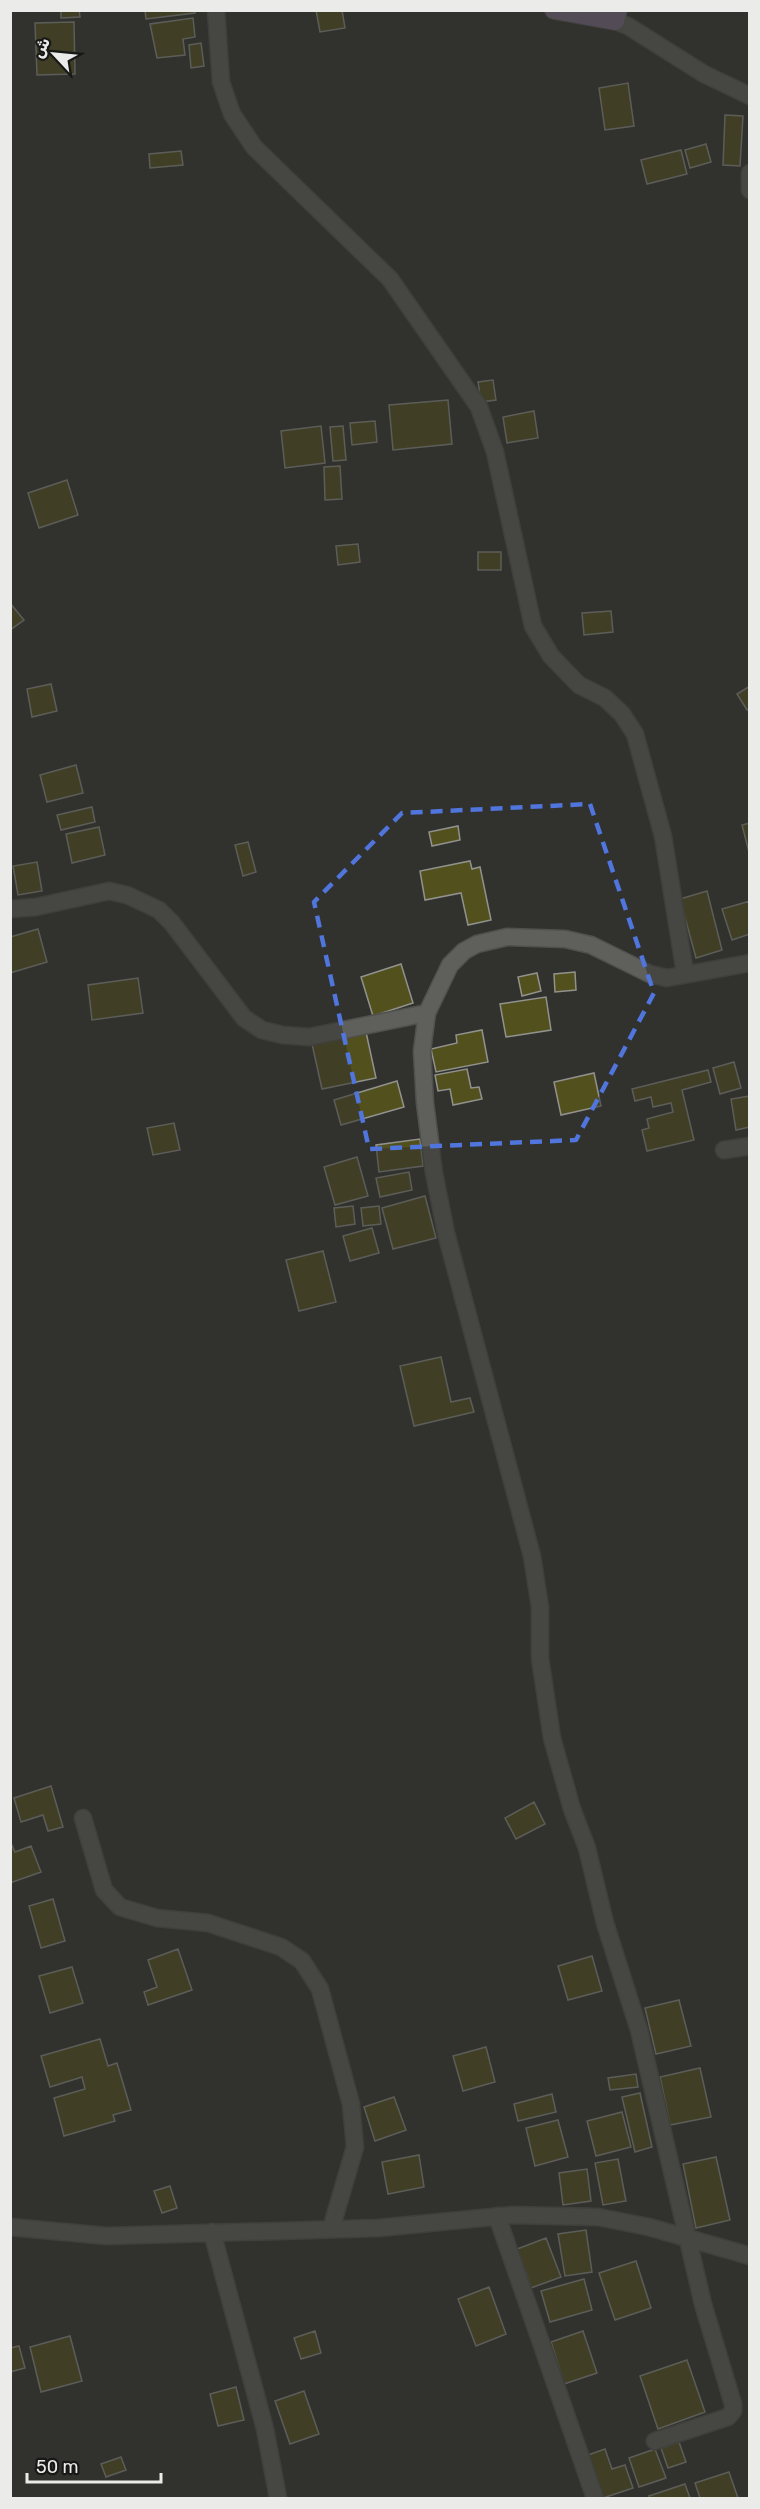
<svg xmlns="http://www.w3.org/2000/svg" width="760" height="2509" font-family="Rubik,Vazirmatn,sans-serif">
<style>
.building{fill:#52511e;stroke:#91928e;stroke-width:1.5}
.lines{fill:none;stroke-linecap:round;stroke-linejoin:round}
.street-casing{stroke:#50504d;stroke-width:19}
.secondary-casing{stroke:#50504d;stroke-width:20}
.street{stroke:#5f5f5b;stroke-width:16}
.secondary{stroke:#7c6d88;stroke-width:18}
.marked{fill:none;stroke:#5075dc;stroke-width:4.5;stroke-dasharray:12 8;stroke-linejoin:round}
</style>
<rect width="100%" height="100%" fill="#31312e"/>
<path class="building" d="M61,10H79L80,17L61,18Z
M145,10H195V13L146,19Z
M316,10H342L345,28L320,32Z
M193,18L195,37L183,39L185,55L157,58L150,24Z
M74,22L75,74L37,75L35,23Z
M201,43L204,66L191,68L189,45Z
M628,83L634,126L605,130L599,88Z
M725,115L743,116L740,166L723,165Z
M706,144L711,162L690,168L685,150Z
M681,150L687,174L647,184L641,160Z
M181,151L183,165L150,168L149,154Z
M493,380L496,400L481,402L478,382Z
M448,400L452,444L393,450L389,405Z
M534,411L538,438L507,443L503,417Z
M375,421L377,442L352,445L350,423Z
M321,426L325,463L285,468L281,431Z
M343,426L346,460L333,461L330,427Z
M340,466L342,499L325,500L324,467Z
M67,480L78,515L39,528L28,493Z
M358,544L360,562L338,565L336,546Z
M478,552H501V570H478Z
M10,603L24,620L10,630Z
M611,611L613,632L584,635L582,613Z
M51,684L57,711L32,717L27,689Z
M750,686V708L747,710L737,694Z
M76,765L83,793L47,802L40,775Z
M92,807L95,822L61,830L57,815Z
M750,823V856L742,825Z
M458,826L460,840L432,846L429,832Z
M99,827L105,855L72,863L66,834Z
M248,842L256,872L243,876L235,845Z
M470,861L472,869L480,867L491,920L468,925L461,893L425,900L420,871Z
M37,862L42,891L18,895L13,866Z
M707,891L722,950L696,958L680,899Z
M750,901V934L732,940L722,909Z
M38,929L47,962L10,973V937Z
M401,964L413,1003L373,1016L361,977Z
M575,972L576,990L555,992L554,974Z
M537,973L541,991L522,996L518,977Z
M138,978L143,1013L92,1020L88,985Z
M546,997L551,1030L506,1037L500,1004Z
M482,1030L488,1062L436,1072L431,1049L457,1043L456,1035Z
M366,1032L376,1078L322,1089L312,1044Z
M734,1062L741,1088L720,1094L713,1068Z
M467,1069L471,1088L479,1087L482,1099L453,1105L450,1089L438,1091L435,1075Z
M708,1070L711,1082L682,1090L694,1140L647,1151L642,1130L649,1128L647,1119L673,1112L671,1103L653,1107L651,1097L635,1101L632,1089Z
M594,1073L601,1106L561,1115L554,1082Z
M397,1081L404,1107L341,1125L334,1100Z
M750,1096V1127L736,1130L731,1099Z
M174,1123L180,1150L153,1155L147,1128Z
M420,1139L423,1166L379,1172L376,1145Z
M357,1157L368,1196L335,1205L324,1167Z
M409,1172L412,1190L380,1197L376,1178Z
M425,1196L436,1238L393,1249L382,1208Z
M353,1206L355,1224L336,1227L334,1208Z
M379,1206L381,1224L363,1226L361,1208Z
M372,1228L379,1253L350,1261L343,1236Z
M323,1251L336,1302L299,1311L286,1260Z
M441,1357L451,1402L470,1398L474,1412L414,1426L400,1366Z
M51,1786L63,1827L48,1831L43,1815L21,1822L14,1798Z
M534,1802L545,1824L516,1839L505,1818Z
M10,1841L15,1852L31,1846L41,1872L10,1883Z
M53,1899L65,1941L41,1948L29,1906Z
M178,1949L192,1990L148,2005L144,1992L157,1987L148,1960Z
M592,1956L602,1991L568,2000L558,1966Z
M72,1967L83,2003L50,2013L39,1976Z
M679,2000L691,2046L656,2054L645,2008Z
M100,2039L108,2066L117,2063L131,2110L113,2115L115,2121L64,2136L54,2098L85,2089L82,2077L50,2087L41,2056Z
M486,2047L495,2082L463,2091L453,2056Z
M700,2068L711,2117L670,2125L660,2077Z
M636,2074L638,2087L610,2090L608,2078Z
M640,2093L652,2147L635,2152L622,2097Z
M552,2094L556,2112L518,2121L514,2104Z
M394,2097L406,2130L375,2141L364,2107Z
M622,2112L631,2147L596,2156L587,2121Z
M558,2120L568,2157L535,2166L526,2128Z
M419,2155L424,2187L388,2194L382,2162Z
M716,2157L730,2220L696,2228L683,2164Z
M618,2159L626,2201L603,2205L595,2163Z
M587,2169L591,2201L563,2205L559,2173Z
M170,2186L177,2208L162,2213L154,2191Z
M586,2230L592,2272L565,2276L558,2234Z
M546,2238L561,2277L531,2288L526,2273L521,2275L512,2251Z
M636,2261L651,2308L615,2320L599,2273Z
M584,2279L592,2310L550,2322L541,2291Z
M489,2287L506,2334L476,2346L458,2299Z
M315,2331L321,2353L301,2359L294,2338Z
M583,2331L597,2373L564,2384L551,2342Z
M70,2336L82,2381L41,2392L30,2347Z
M19,2346L25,2368L10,2372V2348Z
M687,2360L705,2412L658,2429L640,2376Z
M236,2387L244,2420L218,2426L210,2394Z
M304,2391L319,2434L290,2444L275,2401Z
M679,2442L686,2462L668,2468L661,2448Z
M605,2449L612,2469L625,2465L633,2488L603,2498L588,2455Z
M655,2449L666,2478L639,2487L629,2458Z
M121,2457L126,2470L106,2477L101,2464Z
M729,2472L738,2498H700L695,2483Z
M685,2484L690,2498H650L649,2496Z"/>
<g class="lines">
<g class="street-casing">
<path id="street" d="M216,10L221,82L232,114L254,147L390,279L479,407L495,452L533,626L551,656L579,685L605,698L622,714L635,734L663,836L685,973
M615,21L628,26L704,74L750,96
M750,173V190
M10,909L36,907L109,891L127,895L159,910L172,923L244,1018L262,1030L283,1035L309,1037L427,1013
M724,1150L750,1146
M83,1818L104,1890L120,1907L157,1918L208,1923L281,1947L302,1961L320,1989L351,2104L355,2147L331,2229
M497,2216L595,2498
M10,2227L107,2236L378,2228L512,2215L598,2217L649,2227L750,2256
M212,2232L265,2429L278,2498
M655,2441L728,2417L733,2411V2404L703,2304L639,2030L605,1923L587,1848L572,1809L552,1738L540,1658V1607L532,1556L446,1233L434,1173L425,1103L422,1051L427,1013L450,965L464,951L477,944L507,937L565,939L591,945L650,974L667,978L750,963"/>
</g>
<g class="secondary-casing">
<path id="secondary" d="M554,10L615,21L618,10"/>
</g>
<use href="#street" class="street"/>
<use href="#secondary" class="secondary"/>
</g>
<path d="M0 0H760V2509H0ZM590,804L654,993L576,1140L369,1149L314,902L402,813Z" fill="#31312e" fill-opacity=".55" fill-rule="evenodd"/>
<path class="marked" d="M590,804L654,993L576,1140L369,1149L314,902L402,813Z"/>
<rect width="760" height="2509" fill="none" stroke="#ebebea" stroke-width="24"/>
<g transform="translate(54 54) rotate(296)" stroke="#181917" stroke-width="4.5" paint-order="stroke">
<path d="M0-4.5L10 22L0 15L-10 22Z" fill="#ebebea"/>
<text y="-9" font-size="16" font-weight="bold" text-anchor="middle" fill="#ebebea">ش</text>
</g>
<path d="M27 2473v9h134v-9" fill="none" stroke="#ebebea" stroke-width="3"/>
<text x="36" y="2473" font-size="18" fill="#ebebea" stroke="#181917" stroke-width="4.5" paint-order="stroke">50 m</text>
</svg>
